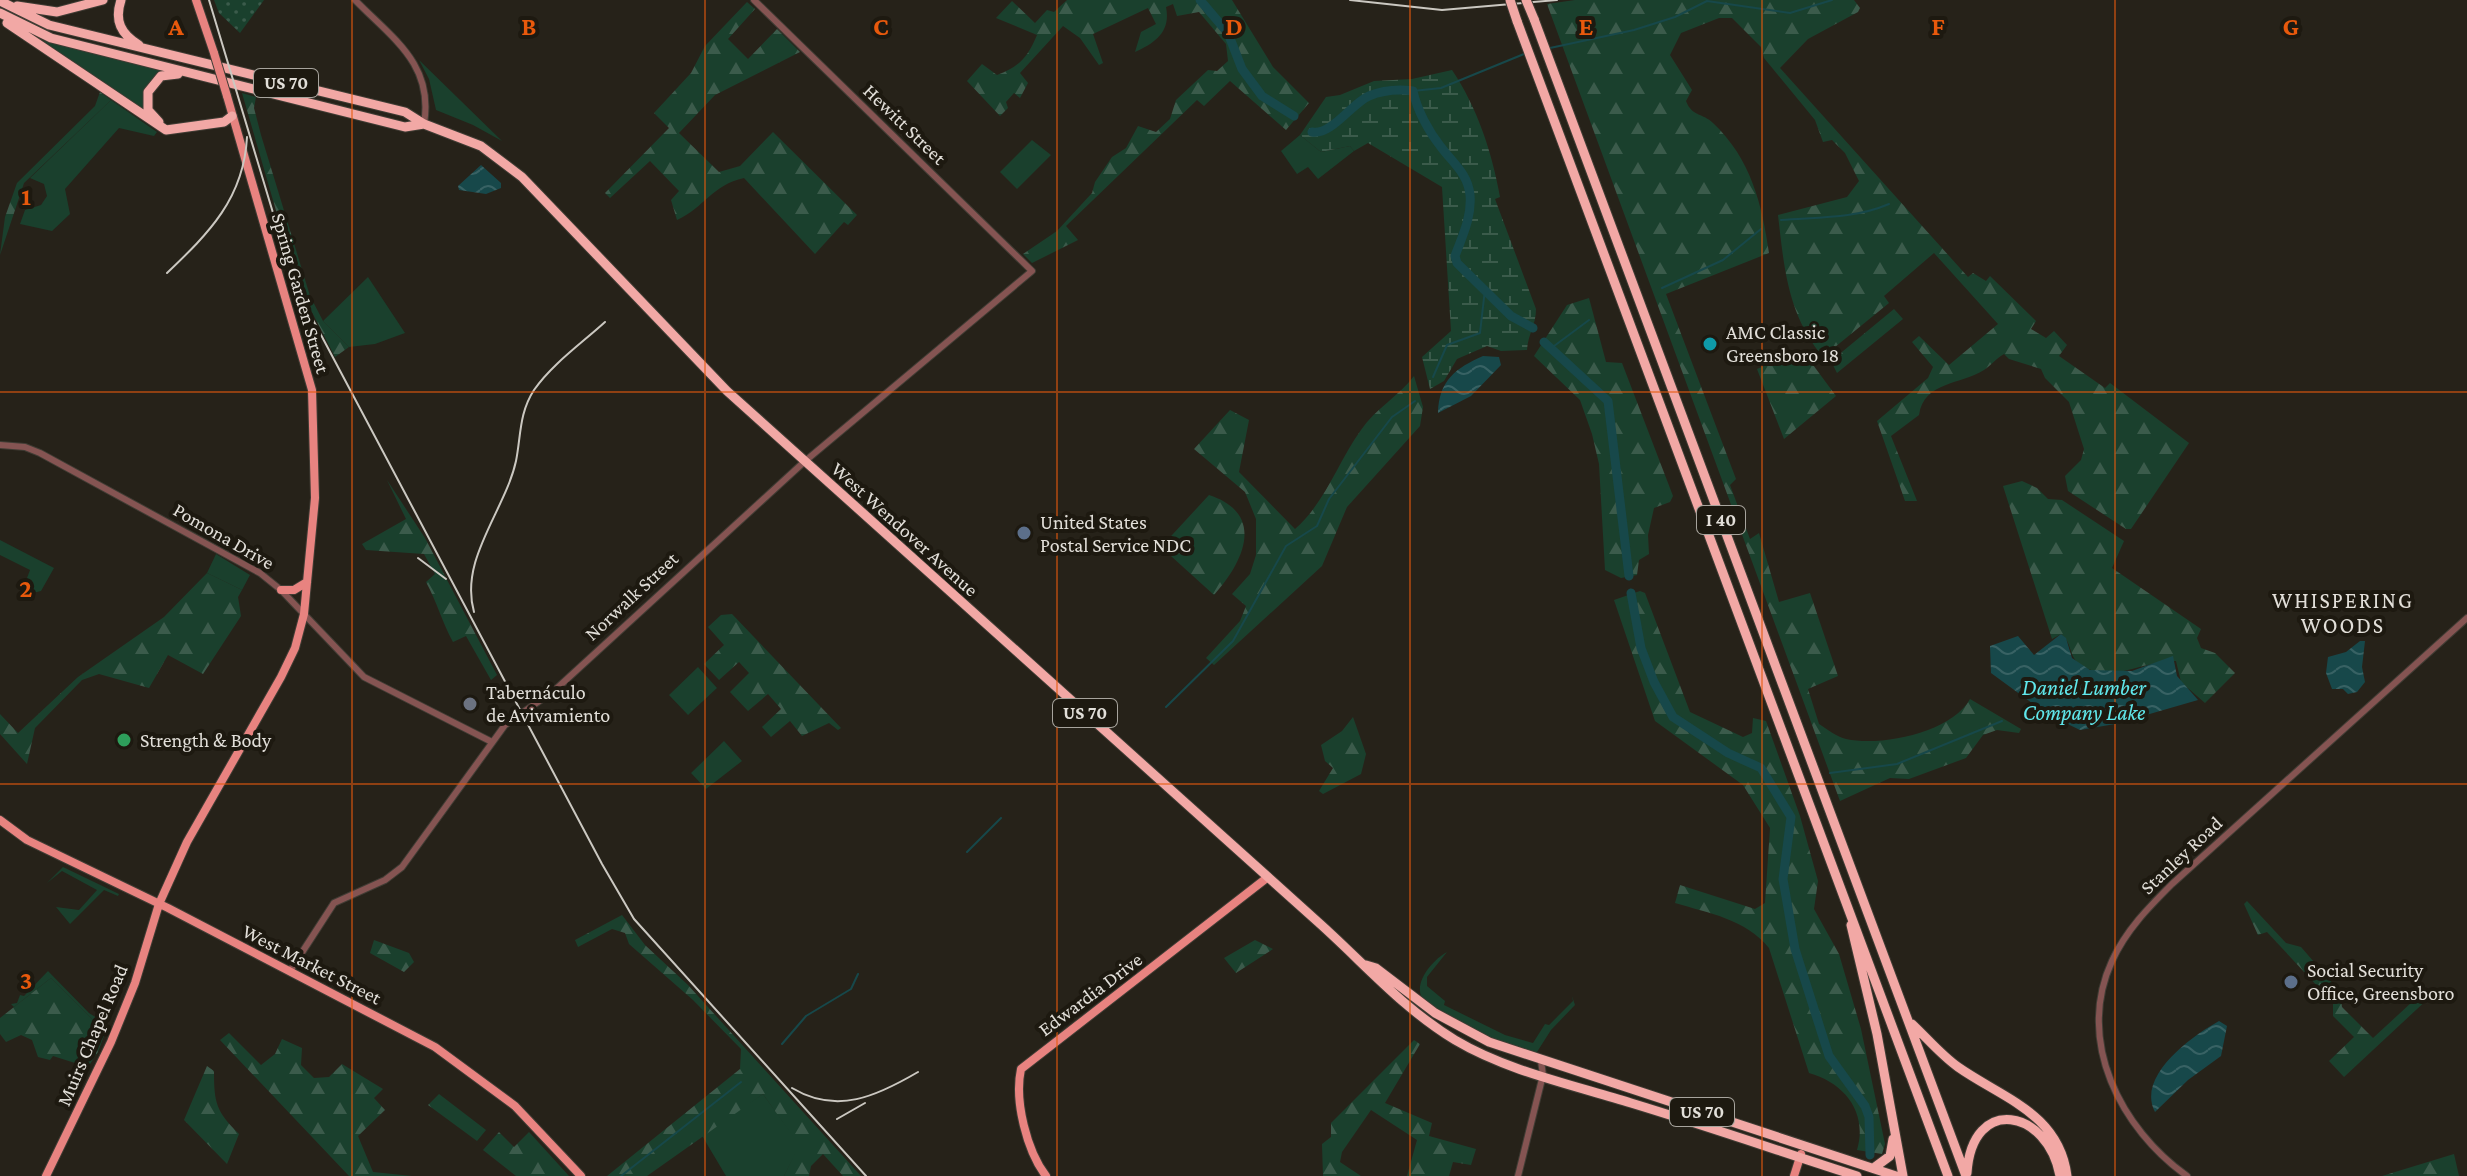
<svg xmlns="http://www.w3.org/2000/svg" width="2467" height="1176" font-family="'Crimson Pro',serif">
<style>
.grass{fill:#1a402d}
.forest{fill:url(#forest-firs)}
.wetland{fill:url(#wetland-marsh)}
.park{fill:url(#park-dots)}
.water{fill:url(#water-waves)}
.lines{fill:none;stroke-linecap:round;stroke-linejoin:round}
.stream{stroke:#17484a;stroke-width:2}
.river{stroke:#17484a;stroke-width:9}
.minor-casing{stroke:#403c34;stroke-width:8}
.major-casing{stroke:#403c34;stroke-width:10}
.highway-casing{stroke:#403c34;stroke-width:11}
.minor{stroke:#855452;stroke-width:6}
.major{stroke:#e88380;stroke-width:8}
.highway{stroke:#f2a8a5;stroke-width:9}
.rail{stroke:#cbc8c1;stroke-width:2}
.major-bridge-casing{stroke:#403c34;stroke-width:10;stroke-linecap:butt}
.highway-bridge-casing{stroke:#403c34;stroke-width:11;stroke-linecap:butt}
.major-bridge{stroke:#e88380;stroke-width:8}
.highway-bridge{stroke:#f2a8a5;stroke-width:9}
.grid{fill:none;stroke:#e8590c;stroke-width:2;stroke-opacity:0.55}
.culture-dot{fill:#0f9aa8;stroke:#1d1910;stroke-width:3}
.service-dot{fill:#5c6f8a;stroke:#1d1910;stroke-width:3}
.worship-dot{fill:#6b7280;stroke:#1d1910;stroke-width:3}
.leisure-dot{fill:#2e9e5b;stroke:#1d1910;stroke-width:3}
.labels{text-anchor:middle;stroke-width:8;stroke-linejoin:round;paint-order:stroke}
.shield{fill:#1d1910;stroke:#a7a49d;stroke-width:2}
.shield-label{font-size:18px;font-weight:bold;fill:#e2dfd9}
.street-label{font-size:20px;fill:#e2dfd9;stroke:#1d1910}
.poi-label{font-size:20px;fill:#e2dfd9;stroke:#1d1910;text-anchor:start}
.neighbourhood-label{font-size:22px;letter-spacing:2px;fill:#e2dfd9;stroke:#1d1910}
.water-label{font-size:22px;font-style:italic;fill:#60e7eb;stroke:#1d1910}
.grid-label{font-size:26px;text-anchor:middle;font-weight:bold;fill:#e8590c;stroke:#1d1910;stroke-width:8;stroke-linejoin:round;paint-order:stroke}
</style>
<defs>
<pattern id="forest-firs" width="22" height="20" patternUnits="userSpaceOnUse" patternTransform="scale(2)"><rect width="22" height="20" fill="#1a402d"/><path d="M5 1l3.5 6h-7zM16 11l3.5 6h-7z" fill="#3b5b4b"/></pattern>
<pattern id="wetland-marsh" width="20" height="14" patternUnits="userSpaceOnUse" patternTransform="scale(2)"><rect width="20" height="14" fill="#1a402d"/><path d="M1 5h8M5 5V1M11 12h8M15 12V8" fill="none" stroke="#3b5b4b"/></pattern>
<pattern id="park-dots" width="8" height="8" patternUnits="userSpaceOnUse" patternTransform="scale(2)"><rect width="8" height="8" fill="#1a402d"/><path d="M2 2h.1M6 6h.1" fill="none" stroke="#3b5b4b" stroke-width="1.8" stroke-linecap="round"/></pattern>
<pattern id="water-waves" width="16" height="10" patternUnits="userSpaceOnUse" patternTransform="scale(2)"><rect width="16" height="10" fill="#17484a"/><path d="M0 5q4-4 8 0t8 0" fill="none" stroke="#386264"/></pattern>
</defs>
<rect width="100%" height="100%" fill="#262219"/>
<path class="grass" d="M40,40L170,71C144,80 145,91 149,116Z
M419,60L502,141L473,125L436,110L429,79Z
M111,100L157,132L154,136L119,128L65,189L70,214L52,231L20,224L25,210L41,205L47,196L44,184L30,178Z
M1300,135L1321,152L1350,146L1354,151L1318,179L1308,167L1297,174L1281,151Z
M1032,140L1051,155L1017,189L1000,172Z
M368,277L405,333L375,344L349,347L323,321Z
M0,540L54,568L41,591L33,593L27,578L30,570L0,555Z
M216,554L250,575L242,590L207,573Z
M698,667L717,688L688,715L669,695Z
M724,741L742,761L706,789L691,773Z
M63,867L119,894L118,896L104,890L70,924L56,907L79,910L97,890L62,871L47,883Z
M1447,952L1427,977V986L1445,1001L1444,1005L1505,1035L1533,1043L1545,1024L1549,1025L1573,1001L1572,996L1575,1005L1551,1030L1537,1052C1513,1058 1440,1014 1421,996C1415,980 1434,959 1447,952Z
M48,971L89,1013L108,1025L98,1052L95,1044L99,1026L51,978L14,1007L11,1004L17,1003L20,995L24,996Z
M763,1094L800,1145L784,1176H726L701,1134Z"/>
<path class="forest" d="M1067,0H1232L1273,67L1309,103L1286,130L1230,81L1204,106L1197,100L1066,226L1078,240L1032,263L1023,254L1057,231L1092,193L1095,182L1112,157L1126,148L1138,126L1156,132L1170,119L1176,100L1208,70L1217,71L1228,61L1226,44L1199,12L1177,16L1173,4L1166,7C1171,32 1155,43 1135,52L1141,32L1156,24L1148,8L1093,34L1103,63L1099,65L1080,38L1063,26L1020,73L1028,83L1020,98L1014,93L1006,102L1008,108L1000,116L967,81L982,64L997,75C1019,67 1028,57 1037,35L996,18L1012,1L1035,23L1047,10L1054,12Z
M1575,0H1854L1860,8L1858,12L1808,39L1780,68L1968,277L1973,273L1986,281L1990,276L2036,321L2031,329L2046,338L2054,331L2067,345L2059,356L2105,388L2110,383L2189,443L2131,529H2126L2068,491L2065,476L2081,460L2084,449L2069,402L2045,378L2041,369L2009,359L2004,354C1995,359 1992,365 1984,370C1961,385 1924,381 1919,415L1891,436L1917,501H1905L1877,421L1928,378L1933,367L1912,342L1919,336L1949,365L1998,324L1934,253L1884,296L1889,303L1824,356L1819,352C1787,310 1784,266 1778,215L1847,197L1859,181L1845,153L1832,140L1823,142L1815,120L1764,58L1761,47L1732,18H1719L1681,33L1670,55L1692,90L1686,101C1692,117 1703,113 1713,123C1751,159 1762,204 1769,253L1666,294L1736,479L1730,485L1750,539L1759,533L1779,602L1810,593L1838,676L1808,689L1819,724C1827,729 1837,737 1846,739C1882,747 1952,732 1970,699L2021,729L2019,733L1997,730L1983,735L1966,758L1909,779L1890,778L1840,801L1547,4Z
M747,2L755,9L728,39L748,59L777,29L800,52L715,95L679,133L719,172L740,166L773,132L857,215L848,225L844,222L815,254L744,178C712,185 705,207 677,220L671,200L679,191L650,161L610,198L605,193L669,128L654,113L691,73L705,46Z
M100,92L111,100L24,183L0,255L5,217L17,183L95,106Z
M242,93L256,97L254,108L261,135L310,296L323,321L349,347L335,357L297,283Z
M1589,298L1606,362L1622,363L1673,496L1670,502L1654,508L1648,535L1649,554L1639,560L1637,575L1621,578L1605,570L1599,464L1592,434L1580,400L1534,356L1567,305Z
M1894,309L1903,319L1837,373L1831,361Z
M1802,350L1836,396L1784,439L1757,369Z
M1414,376L1423,407L1420,426L1347,507L1322,566L1214,665L1206,658L1240,621L1246,606L1232,594L1250,574L1256,555V519L1245,492L1194,449L1230,410L1249,420L1239,472L1295,529C1325,503 1338,462 1361,430C1375,409 1399,396 1414,376Z
M387,480L425,538L497,675L491,680L466,636L453,642C442,622 437,602 426,582L435,574L424,554L366,550L362,544L406,519Z
M2022,481L2037,488L2048,499L2062,500L2124,541L2112,568L2201,629L2197,638L2201,648L2215,653L2235,673L2205,703L2181,682L2176,661C2146,659 2111,685 2081,665C2068,657 2073,643 2061,634L2052,639L2003,486Z
M1209,495C1267,514 1243,563 1214,595L1161,547Z
M207,573L242,590L238,597L241,616L203,674L168,655L149,688L99,674L82,680L35,728L27,764L0,734V714L18,733L78,677L164,617Z
M1640,591L1645,593L1690,712L1743,737L1752,733L1753,718L1766,721L1800,816L1818,881L1814,909L1839,954L1861,1029L1885,1144L1882,1154L1857,1150C1868,1113 1845,1083 1809,1073L1769,948C1746,919 1708,913 1675,903L1680,885L1755,909L1765,903L1770,828L1743,785L1655,721L1614,600Z
M732,614L841,728L838,730L829,723L802,736L790,721L771,737L762,727L781,709L768,694L748,711L730,692L749,673L739,662L719,680L704,664L724,645L708,627L721,615Z
M1353,717L1366,754L1361,774L1323,794L1319,791L1333,768L1325,761L1321,745L1342,731Z
M2247,901L2286,943L2301,947L2340,992L2342,1007L2373,1038L2424,991L2431,996L2344,1077L2329,1061L2354,1037L2333,1016V1003L2267,932L2258,935L2244,904Z
M622,915L645,945L688,985L861,1176H843L823,1154L811,1166L809,1176H784L799,1145L763,1094L647,1176H607L740,1069L741,1049L693,1000L629,944L625,933L612,929L578,947L575,940Z
M374,940L409,953L414,962L404,972L370,953Z
M1255,940L1273,949L1236,973L1224,958Z
M51,978L99,1026L95,1044L98,1052L90,1064L77,1067L75,1063L53,1056L50,1060L38,1057L32,1040L21,1035L6,1042L0,1034V1018Z
M229,1033L261,1065L275,1054L282,1039L302,1048L301,1065L314,1078L329,1077L342,1064L383,1089L374,1098L385,1110L358,1136L373,1172L412,1176H349L220,1040Z
M1414,1040L1420,1044L1385,1103L1432,1123L1429,1136L1476,1149L1471,1165L1453,1162L1449,1176H1407L1417,1140L1371,1110L1342,1152L1340,1162L1361,1176H1323L1322,1144L1331,1137V1123Z
M207,1066L214,1071C214,1103 216,1111 239,1134L227,1164L184,1120Z
M439,1094L486,1130L477,1141L428,1105Z
M499,1132L514,1147L529,1132L569,1176H516L483,1150Z
M2454,1154L2459,1176H2382Z"/>
<path class="wetland" d="M1452,70C1477,107 1492,152 1500,197L1495,199L1536,309C1536,325 1528,334 1527,350L1501,351L1487,346L1457,359L1444,381L1430,389L1422,357L1451,331L1442,187L1368,143L1354,151L1350,146L1321,152L1300,135L1326,97L1340,95L1374,81L1412,79Z"/>
<path class="park" d="M214,0H264L240,33L219,13Z"/>
<path class="water" d="M481,165L501,183V188L486,194L459,190L458,186Z
M1483,356L1499,357L1501,365L1471,396L1438,413C1439,380 1456,368 1483,356Z
M2061,634L2066,638L2072,658L2090,670L2132,671L2173,656L2177,676L2198,700L2115,724L2080,730L2047,714L1991,673L1990,646L2018,636L2034,655Z
M2360,641H2365L2362,667L2365,682L2357,692L2348,694L2343,689H2332L2326,673L2328,657L2346,652Z
M2219,1021L2227,1026L2221,1056L2188,1080L2155,1112C2136,1076 2192,1036 2219,1021Z"/>
<g class="lines">
<path class="stream" d="M1550,48L1634,30L1675,17L1707,1L1790,13L1832,0
M1413,91L1441,88L1524,54
M1781,220C1817,217 1854,219 1889,204
M1662,288L1723,260L1761,229
M1550,349L1589,320
M1433,377L1447,345L1480,333L1485,289
M1166,707L1233,641L1286,546L1317,526L1329,499L1392,417L1415,401
M1830,773L1897,764L2002,721
M967,852L1001,818
M782,1044L806,1016L851,989L858,974
M621,1176L741,1082"/>
<path class="river" d="M1200,0L1228,33L1242,69L1262,96L1294,116
M1312,132C1331,136 1352,103 1369,96C1384,90 1398,89 1413,91C1417,110 1429,132 1441,147C1453,163 1468,174 1470,195C1472,217 1462,237 1455,256L1457,263L1511,316L1533,328
M1544,342L1608,401L1629,576
M1631,593L1641,648L1654,682L1673,717L1728,753L1761,768L1791,817L1783,879L1795,949L1829,1056L1865,1106L1869,1117L1870,1155"/>
<g class="minor-casing">
<path id="minor" d="M355,0C393,39 434,64 424,124
M0,445L25,447L40,453L260,573L281,590L364,677L490,741
M290,971L334,903L385,880L402,867L505,725L555,690L804,462L1032,271L754,0
M1518,1176L1543,1075L1541,1061
M2187,1176C2121,1129 2075,1041 2112,961C2126,930 2149,907 2172,884L2467,618"/>
</g>
<g class="major-casing">
<path id="major" d="M196,0L214,53
M281,590H294L307,582
M0,820L27,840L168,908L435,1047L515,1106L581,1176
M46,1176L111,1042L135,983L159,904L187,842L281,677L295,648L304,614L315,498L312,390L227,96
M1046,1176C1027,1151 1014,1101 1021,1069L1268,877
M1794,1176L1801,1154"/>
</g>
<g class="highway-casing">
<path id="highway" d="M121,0C114,21 121,34 139,45
M0,1L49,25L405,112L424,124L481,146L522,177L727,391L1318,922C1364,963 1401,1007 1455,1040C1507,1071 1573,1085 1631,1103C1707,1126 1782,1152 1857,1176
M17,6L57,12L103,0
M0,13L51,38L405,127L424,124
M1534,19L1966,1176
M1517,21L1948,1176
M7,23L166,130L224,122L232,116
M159,122L148,110V92L161,76L178,74
M1851,925L1877,1034L1903,1176
M1366,965L1376,968L1435,1013L1489,1042L1896,1176
M1912,1024C1927,1038 1941,1055 1958,1067C2002,1098 2059,1113 2067,1176
M1875,1167L1890,1156L1893,1139
M1967,1173C1972,1094 2048,1109 2060,1176"/>
</g>
<use href="#minor" class="minor"/>
<use href="#major" class="major"/>
<use href="#highway" class="highway"/>
<path class="rail" d="M209,0L295,286L602,864L634,919L866,1176
M1350,0L1442,10L1557,0
M167,273C209,233 244,198 247,137
M418,558L446,579
M474,612C459,559 505,511 516,461C521,436 519,413 534,390C552,364 582,343 605,322
M792,1088C837,1115 877,1096 918,1072
M837,1119L865,1103"/>
<g class="major-bridge-casing">
<path id="major-bridge" d="M214,53L227,96"/>
</g>
<g class="highway-bridge-casing">
<path id="highway-bridge" d="M1510,0L1517,21
M1526,0L1534,19"/>
</g>
<use href="#major-bridge" class="major-bridge"/>
<use href="#highway-bridge" class="highway-bridge"/>
</g>
<path class="grid" d="M352,0V1176M705,0V1176M1057,0V1176M1410,0V1176M1762,0V1176M2115,0V1176M0,392H2467M0,784H2467"/>
<circle class="culture-dot" cx="1710" cy="344" r="8"/>
<g class="service-dot">
<circle cx="1024" cy="533" r="8"/>
<circle cx="2291" cy="982" r="8"/>
</g>
<circle class="worship-dot" cx="470" cy="704" r="8"/>
<circle class="leisure-dot" cx="124" cy="740" r="8"/>
<g class="labels">
<g class="shield">
<rect x="254" y="69" width="64" height="28" rx="6"/>
<rect x="1697" y="506" width="48" height="28" rx="6"/>
<rect x="1053" y="699" width="64" height="28" rx="6"/>
<rect x="1670" y="1098" width="64" height="28" rx="6"/>
</g>
<g class="shield-label">
<text x="286" y="89">US 70</text>
<text x="1721" y="526">I 40</text>
<text x="1085" y="719">US 70</text>
<text x="1702" y="1118">US 70</text>
</g>
<g class="street-label">
<text transform="translate(905 124) rotate(44)" y="7">Hewitt Street</text>
<text transform="translate(301 293) rotate(74)" y="7">Spring Garden Street</text>
<text transform="translate(905 529) rotate(42)" y="7">West Wendover Avenue</text>
<text transform="translate(224 536) rotate(30)" y="7">Pomona Drive</text>
<text transform="translate(631 596) rotate(-43)" y="7">Norwalk Street</text>
<text transform="translate(2181 855) rotate(-43)" y="7">Stanley Road</text>
<text transform="translate(312 964) rotate(27)" y="7">West Market Street</text>
<text transform="translate(1090 994) rotate(-37)" y="7">Edwardia Drive</text>
<text transform="translate(92 1035) rotate(-67)" y="7">Muirs Chapel Road</text>
</g>
<g class="poi-label">
<text x="1726" y="339">AMC Classic<tspan x="1726" dy="23">Greensboro 18</tspan></text>
<text x="1040" y="529">United States<tspan x="1040" dy="23">Postal Service NDC</tspan></text>
<text x="486" y="699">Tabernáculo<tspan x="486" dy="23">de Avivamiento</tspan></text>
<text x="140" y="747">Strength &amp; Body</text>
<text x="2307" y="977">Social Security<tspan x="2307" dy="23">Office, Greensboro</tspan></text>
</g>
<g class="neighbourhood-label">
<text x="2343" y="608">WHISPERING<tspan x="2343" dy="25">WOODS</tspan></text>
</g>
<g class="water-label">
<text x="2084" y="695">Daniel Lumber<tspan x="2084" dy="25">Company Lake</tspan></text>
</g>
</g>
<g class="grid-label">
<text x="176" y="35">A</text>
<text x="529" y="35">B</text>
<text x="881" y="35">C</text>
<text x="1234" y="35">D</text>
<text x="1586" y="35">E</text>
<text x="1938" y="35">F</text>
<text x="2291" y="35">G</text>
<text x="26" y="205">1</text>
<text x="26" y="597">2</text>
<text x="26" y="989">3</text>
</g>
</svg>
